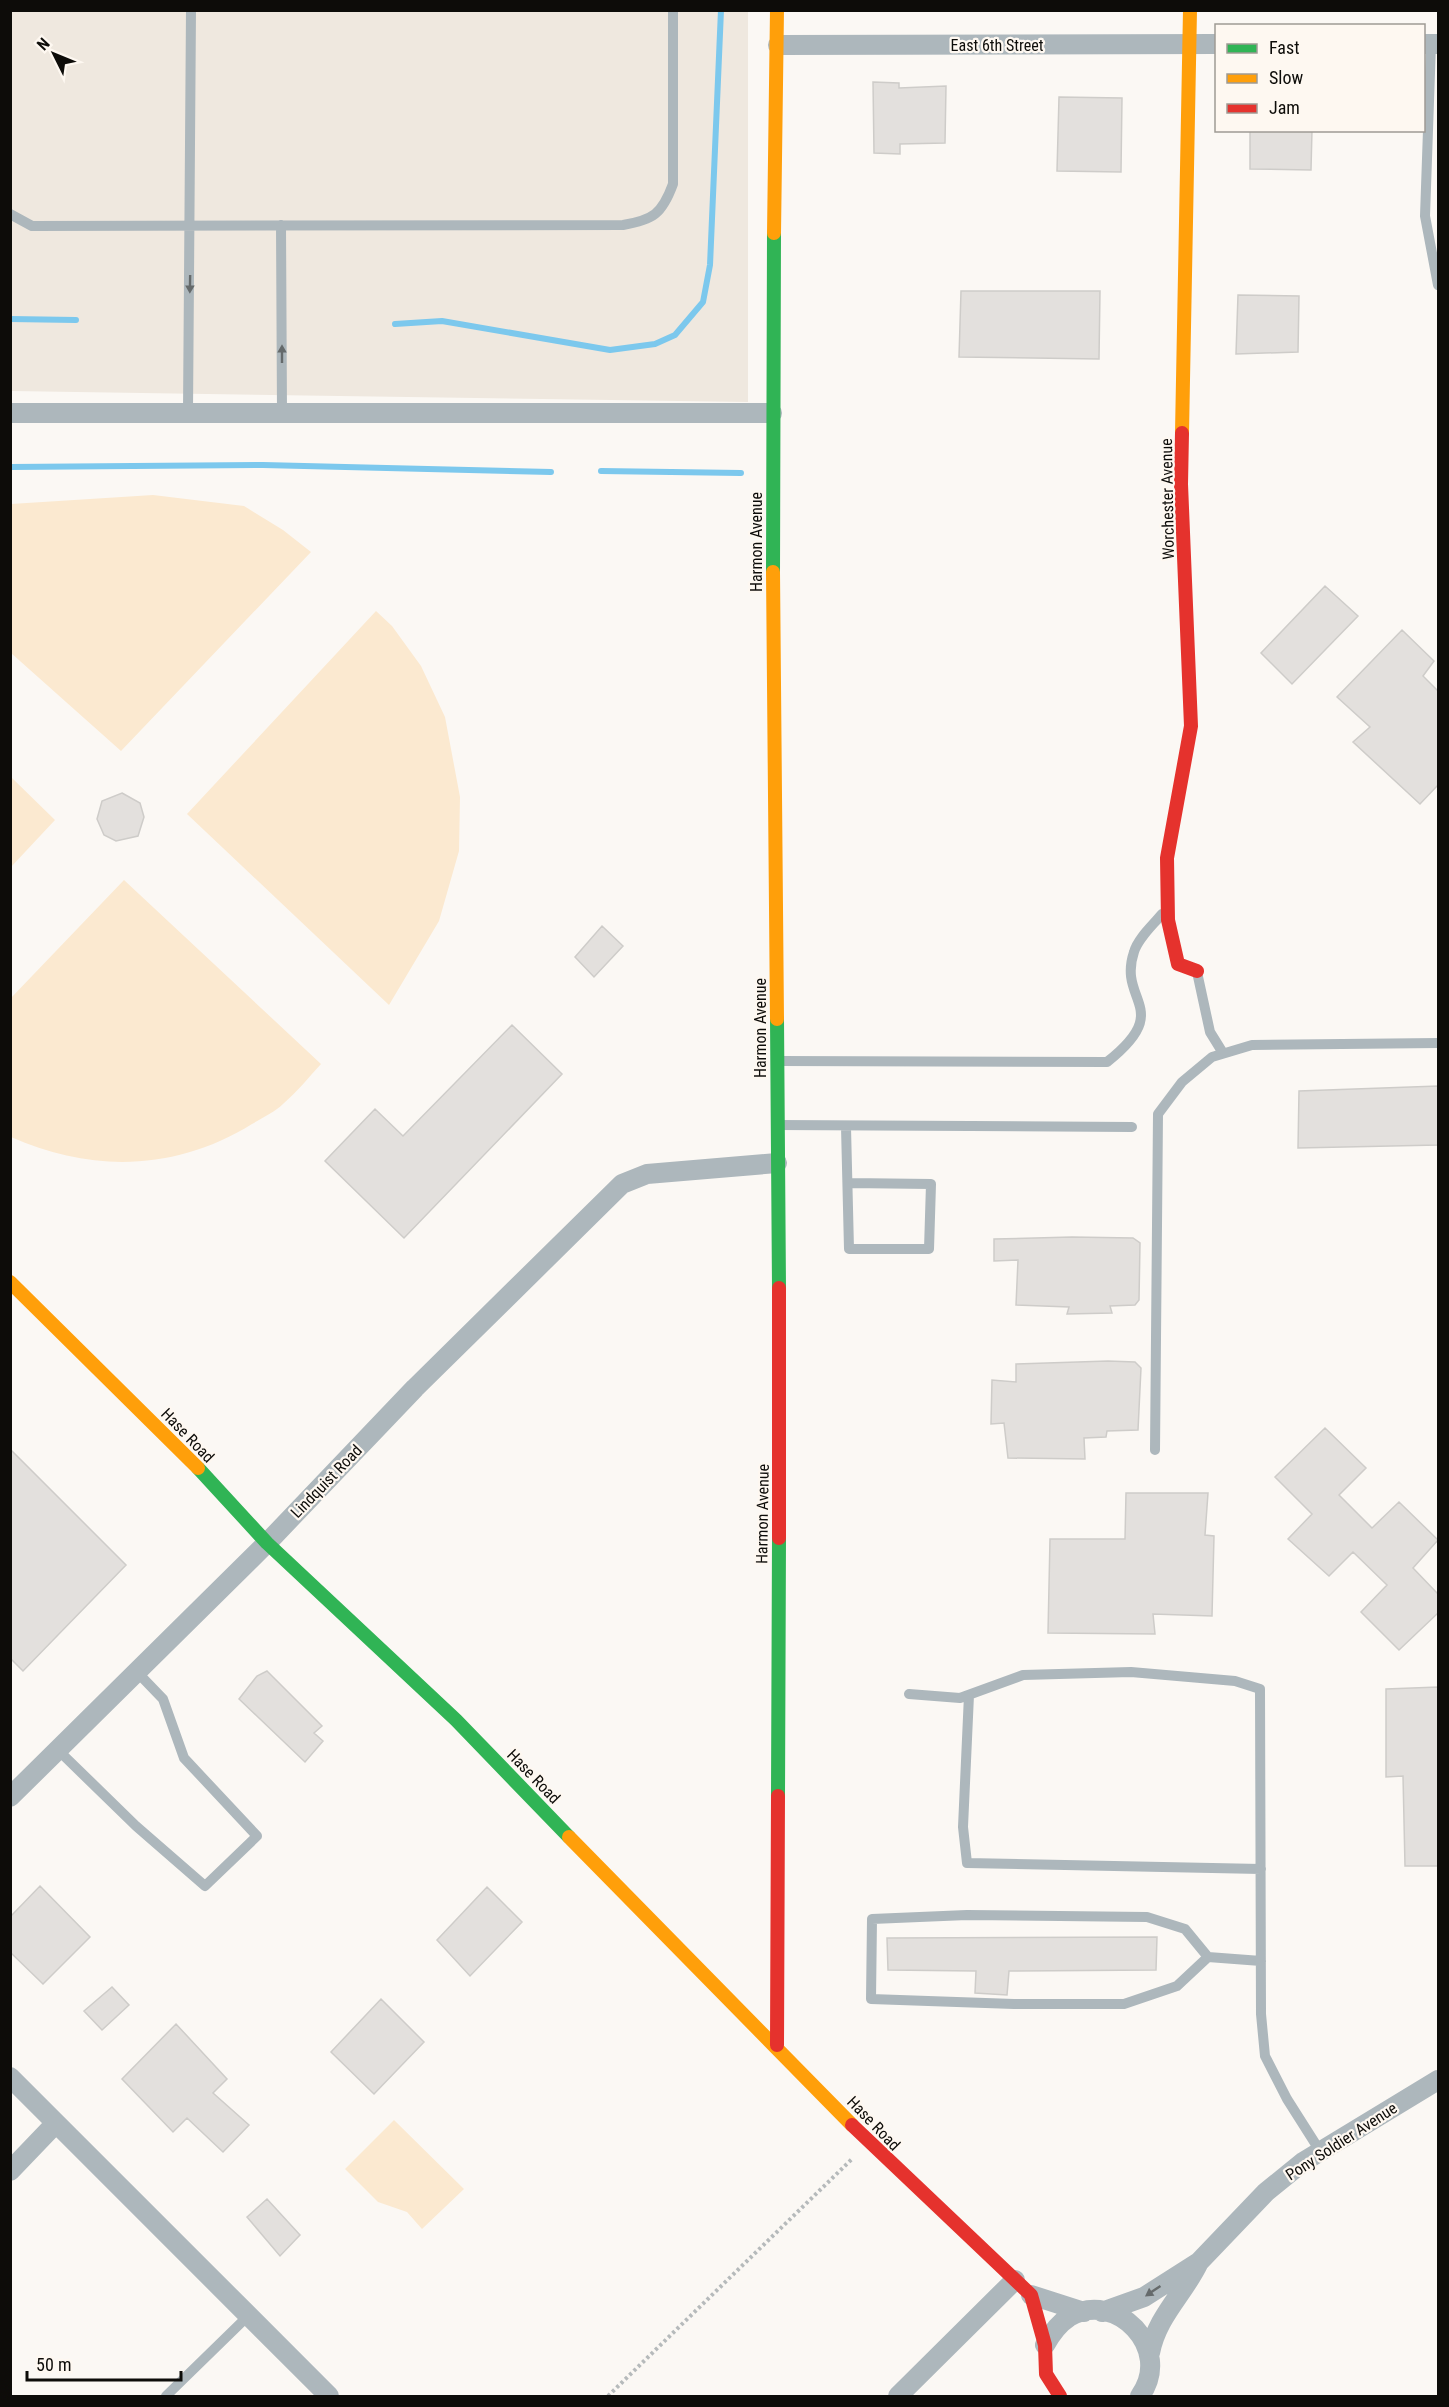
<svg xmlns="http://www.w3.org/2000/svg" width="1449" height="2407" font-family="'Roboto Condensed',sans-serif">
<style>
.built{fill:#efe8df}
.green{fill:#fbe9d0}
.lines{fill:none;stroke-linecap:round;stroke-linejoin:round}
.stream{stroke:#7cc8ed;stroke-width:6}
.building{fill:#e3e0dd;stroke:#ceccc9;stroke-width:1.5}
.path{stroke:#b6babb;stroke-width:4;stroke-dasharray:3 3;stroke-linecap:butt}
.lane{stroke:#adb7bc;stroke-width:10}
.street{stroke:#adb7bc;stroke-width:20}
.fast{stroke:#30b455;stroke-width:14}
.slow{stroke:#ff9f0a;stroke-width:14}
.jam{stroke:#e5322d;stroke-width:14}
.oneway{fill:#656a6b}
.labels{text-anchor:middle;stroke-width:4.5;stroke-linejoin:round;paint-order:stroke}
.street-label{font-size:16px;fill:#0d0c09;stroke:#fef8f1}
</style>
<rect width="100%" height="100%" fill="#fbf8f4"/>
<path class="built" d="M11,11H748V402L11,391Z"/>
<path class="green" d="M153,495L244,506L283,530L311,552L121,751L11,653V504Z
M376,611L392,626L421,666L445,717L460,797L459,851L439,921L389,1005L187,814Z
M11,777L55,820L11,867H10Z
M124,880L321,1064C309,1077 297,1092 283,1104C275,1112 262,1118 252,1124C176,1171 92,1173 11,1137L10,999Z
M394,2120L464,2189L422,2229L407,2212L378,2202L345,2169Z"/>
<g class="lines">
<path class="stream" d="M10,319L76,320
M395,324L442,321L610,350L655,344L675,335L703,302L710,265L721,10
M10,467L263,465L551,472
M601,471L741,473"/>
</g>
<path class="building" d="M873,82L899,83V88L946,86L945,143L900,144V154L874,153Z
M1059,97L1122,98L1121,172L1057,171Z
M1250,130H1312L1311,170L1250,169Z
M961,291H1100L1099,359L959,357Z
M1238,295L1299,296L1298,352L1236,354Z
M1325,586L1358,616L1292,684L1261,653Z
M1402,630L1434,661L1423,676L1438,691V785L1420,804L1353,742L1370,727L1337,697Z
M122,793L140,803L144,817L138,836L116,841L104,835L97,819L102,801Z
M602,926L623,946L594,977L575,957Z
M512,1025L562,1074L404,1238L325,1161L375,1109L403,1136Z
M1438,1086V1145L1298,1148L1299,1091Z
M1072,1237L1133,1238L1140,1243L1139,1300L1135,1305L1110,1306L1112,1313L1067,1314L1069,1307L1016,1305L1018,1260L994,1261V1239Z
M1108,1361L1135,1362L1141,1368L1138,1430L1107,1431L1106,1437L1084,1438L1085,1459L1008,1458L1004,1423L991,1424L992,1380L1016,1382V1364Z
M1325,1428L1366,1468L1339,1495L1372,1528L1399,1502L1438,1540L1413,1568L1438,1594V1613L1399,1650L1361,1612L1387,1585L1353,1552L1329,1576L1288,1539L1312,1514L1275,1477Z
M10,1449L126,1565L23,1671L10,1658Z
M1126,1493H1208L1205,1535L1214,1536L1212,1616L1153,1614L1155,1634L1048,1633L1050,1539H1125Z
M267,1671L322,1726L314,1733L323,1741L305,1762L239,1699L257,1676Z
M1438,1687V1866H1405L1403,1776L1386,1777V1689Z
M40,1886L90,1937L43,1984L10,1952V1917Z
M487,1887L522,1922L470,1976L437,1940Z
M1157,1937L1156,1970L1009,1971L1007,1995L975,1993L976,1971L888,1970L887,1938Z
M112,1987L129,2005L102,2030L84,2011Z
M381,1999L424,2042L374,2094L331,2052Z
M176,2024L227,2079L213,2093L249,2125L223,2152L187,2118L173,2132L122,2079Z
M267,2199L300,2235L280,2256L247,2217Z"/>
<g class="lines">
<path class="path" d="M608,2396L853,2158"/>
<path class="lane" d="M1431,44L1425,216L1438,285
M10,214L32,226L623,225C653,220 662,214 673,184V10
M281,225L282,413
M188,412L191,10
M1197,972L1210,1032L1223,1053
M780,1061L1107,1062C1175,1008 1117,1002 1134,952C1138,938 1153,925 1162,914
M777,1125L1132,1127
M846,1127L849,1249H929L931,1184L849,1183
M1155,1450L1158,1114L1182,1082L1212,1057L1252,1045L1438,1043
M909,1694L960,1698L1023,1675L1131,1672L1235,1681L1260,1689L1261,2014L1265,2056L1287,2099L1320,2151
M969,1695L963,1827L967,1863L1261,1869
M58,1750L136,1826L205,1886L257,1836L184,1758L163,1699L137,1672
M1208,1957L1177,1986L1124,2004H1014L871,1999L872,1919L967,1915L1147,1917L1185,1929L1208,1957L1261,1961
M166,2396L249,2315"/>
<path class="street" d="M1424,44H1438
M778,45L1216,44
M10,413H772
M10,1797L267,1543L415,1388L622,1184L647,1174L777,1163
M10,2077L56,2123L10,2171
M56,2123L329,2396
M1031,2295L1084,2312
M1102,2312L1144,2297L1199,2262L1266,2192L1303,2162L1438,2080
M1045,2345C1051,2334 1058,2324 1069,2317C1116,2289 1174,2349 1140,2396
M1150,2353C1157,2316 1184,2294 1199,2262
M898,2396L1015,2280"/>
<path class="fast" d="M773,572L774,233
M777,1019L779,1288
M198,1468L267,1543L456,1720L569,1837
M778,1796L779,1538"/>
<path class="slow" d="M774,233L777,10
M1182,433L1190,10
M773,572L777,1019
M10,1282L198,1468
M569,1837L852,2125"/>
<path class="jam" d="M1182,433L1181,484L1191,726L1167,858L1168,920L1178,964L1197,971
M779,1288V1538
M777,2045L778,1796
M852,2125L1031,2295L1045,2345L1046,2374L1060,2396"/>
</g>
<defs><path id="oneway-solid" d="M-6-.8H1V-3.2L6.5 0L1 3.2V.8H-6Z" transform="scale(1.5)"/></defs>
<g class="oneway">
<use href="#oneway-solid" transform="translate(190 284) rotate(91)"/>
<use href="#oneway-solid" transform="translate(282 354) rotate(-90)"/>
<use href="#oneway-solid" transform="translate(1153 2291) rotate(146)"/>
</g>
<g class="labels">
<g class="street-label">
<text x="997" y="51">East 6th Street</text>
<text transform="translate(1167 499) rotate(-91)" y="6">Worchester Avenue</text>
<text transform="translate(756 542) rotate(-90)" y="6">Harmon Avenue</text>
<text transform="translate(760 1028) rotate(-90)" y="6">Harmon Avenue</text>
<text transform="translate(188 1435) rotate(46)" y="6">Hase Road</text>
<text transform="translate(326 1481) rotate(-46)" y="6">Lindquist Road</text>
<text transform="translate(762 1514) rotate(-89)" y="6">Harmon Avenue</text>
<text transform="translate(534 1776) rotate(46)" y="6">Hase Road</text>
<text transform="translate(874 2123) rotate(46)" y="6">Hase Road</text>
<text transform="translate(1341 2141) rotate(-33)" y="6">Pony Soldier Avenue</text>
</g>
</g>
<rect width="1449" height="2407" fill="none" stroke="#0d0c09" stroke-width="24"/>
<rect x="1215" y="24" width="210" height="108" fill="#fef8f1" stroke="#9e9a94" stroke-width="1.5"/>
<rect x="1227" y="44" width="30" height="9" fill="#30b455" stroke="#9e9a94" stroke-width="1.5"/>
<text x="1269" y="54" font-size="18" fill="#0d0c09">Fast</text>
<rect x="1227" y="74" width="30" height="9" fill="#ff9f0a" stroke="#9e9a94" stroke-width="1.5"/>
<text x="1269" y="84" font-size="18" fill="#0d0c09">Slow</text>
<rect x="1227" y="104" width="30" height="9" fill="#e5322d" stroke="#9e9a94" stroke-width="1.5"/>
<text x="1269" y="114" font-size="18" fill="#0d0c09">Jam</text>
<g transform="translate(54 54) rotate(313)" stroke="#fef8f1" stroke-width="4.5" paint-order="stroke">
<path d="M0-4.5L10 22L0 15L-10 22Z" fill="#0d0c09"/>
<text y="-9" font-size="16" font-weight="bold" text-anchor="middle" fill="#0d0c09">N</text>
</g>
<path d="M27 2371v9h154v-9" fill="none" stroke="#0d0c09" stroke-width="3"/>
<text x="36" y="2371" font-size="18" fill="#0d0c09" stroke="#fef8f1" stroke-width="4.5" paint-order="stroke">50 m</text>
</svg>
